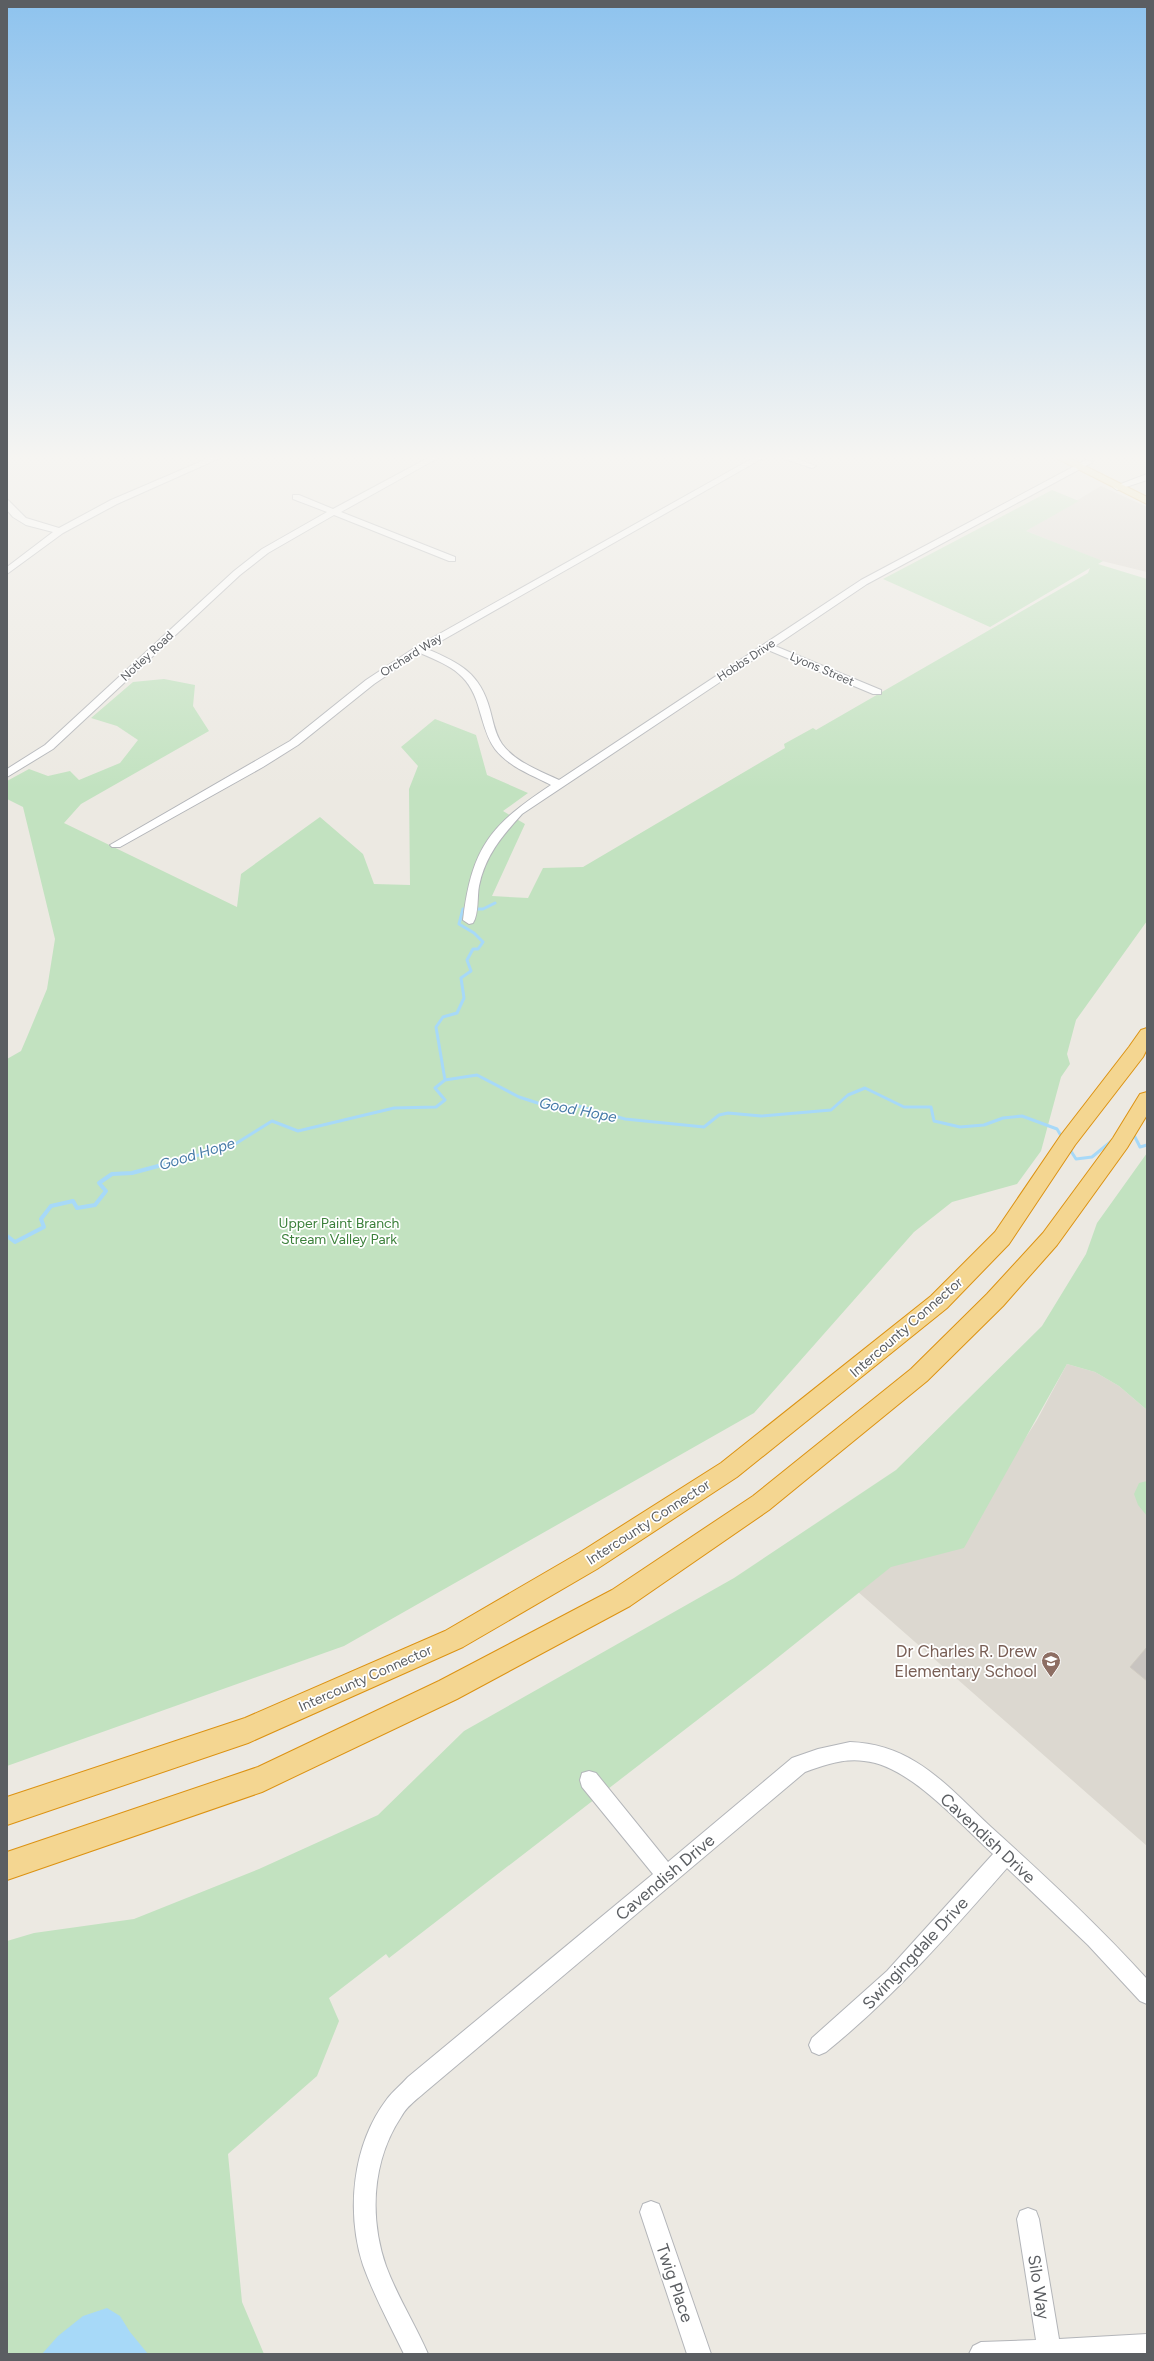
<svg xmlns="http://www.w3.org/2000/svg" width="1154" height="2361" font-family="Figtree,sans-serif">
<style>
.education{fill:#dcd8d0}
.green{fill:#c2e2c0}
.water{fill:#a7d9f8}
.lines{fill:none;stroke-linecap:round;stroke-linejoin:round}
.stream-far1{stroke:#a7d9f8;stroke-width:3}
.stream{stroke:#a7d9f8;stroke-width:4}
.building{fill:#c8c4c0;stroke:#d0cbc1}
.minor-casing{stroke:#b3b5b9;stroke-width:2}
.major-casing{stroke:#e5ba62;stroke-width:2}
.highway-casing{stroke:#dc9212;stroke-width:2}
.minor{fill:#fff;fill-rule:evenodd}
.major{fill:#f8e7ab;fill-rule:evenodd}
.highway{fill:#f4d691;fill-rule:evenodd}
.labels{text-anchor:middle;stroke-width:3.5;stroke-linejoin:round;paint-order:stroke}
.far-street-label{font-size:12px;fill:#5b5e62;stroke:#fff}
.park-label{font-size:14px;fill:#3c803b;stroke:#fff}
.street-label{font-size:14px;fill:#5b5e62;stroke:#fff}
.water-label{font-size:15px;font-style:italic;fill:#467aa7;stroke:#fff}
.near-education-label{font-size:17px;fill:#785e54;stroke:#fff;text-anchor:end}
.near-street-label{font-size:17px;fill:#5b5e62;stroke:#fff}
</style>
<rect width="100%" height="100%" fill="#ece9e2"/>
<path class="education" d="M1101,486L1147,507V572L1102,561L1026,531Z
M1067,1364L1095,1372L1119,1386L1147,1410V1846L857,1591L1003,1473L1037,1420Z"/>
<path class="green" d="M1052,490L1079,501L1026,531L1103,561L1098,564L1147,579V921L1076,1020L1067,1054L1070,1064L1061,1077L1041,1151L1017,1184L952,1202L914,1232L754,1413L344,1646L7,1766V1059L21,1051L27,1037L47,989L55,939L23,807L7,799V781L29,769L48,776L70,771L79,780L120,763L138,740L117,726L91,718L133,682L164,679L195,685L193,706L209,731L81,804L64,823L237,907L241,874L320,817L363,854L374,884L410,885L409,789L418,766L401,747L435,719L476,735L487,775L528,793L503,811L525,824L492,896L528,898L543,868L583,867L785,748L784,744L813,728L816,730L1088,573L1090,568L990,627L883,579Z
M1147,1153V1410L1119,1386L1095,1372L1067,1364L964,1548L891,1567L766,1667L389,1958L386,1954L329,1998L339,2021L317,2076L228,2154L242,2302L264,2354H7V1941L34,1933L134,1919L259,1869L378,1815L464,1731L734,1578L896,1470L1042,1326L1086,1254L1097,1223Z
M1147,1481V1516L1138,1505L1134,1494L1139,1483Z"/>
<path class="water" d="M107,2308L120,2316L130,2332L148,2354H42L58,2336L83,2316Z"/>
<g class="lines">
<path class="stream-far1" d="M445,1080L436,1027L443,1017L457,1013L464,998L461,978L471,971L467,960L473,949H478L483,942L474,933L459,924L463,909H483L495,903
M1131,1135H1134L1140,1147L1147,1145
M1069,1148L1076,1159L1092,1157L1114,1139
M158,1166L232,1146L272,1121L298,1131L394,1108L436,1107L445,1100L435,1088L445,1080L477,1075L519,1097L550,1107L578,1106L625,1119L704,1127L719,1115L728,1113L761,1116L831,1110L848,1095L865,1088L904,1107H931L934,1121L960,1127L984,1125L1003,1118L1022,1116L1057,1129L1063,1139"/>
<path class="stream" d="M7,1236L15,1242L44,1227L41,1219L51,1206L73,1201L77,1208L95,1205L106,1191L99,1183L112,1174L132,1173L162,1165"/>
</g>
<path class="building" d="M1147,1647V1681L1130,1667Z"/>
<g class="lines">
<g class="minor-casing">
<path id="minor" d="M209,458H220L117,504L63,533L7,574V567L53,532L26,525L13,517L7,510V499L26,518L59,528L111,500Z
M428,458H438L341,512L455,557V561H449L334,515L268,553L240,575L53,749L7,777V769L45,745L234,571L262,549L327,512L293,499V495H299L333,509Z
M753,458H763L427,649C460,663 480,673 490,710C493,721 495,734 502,744C515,762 540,771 559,780L861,580L1086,460L1093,462L867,584L775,646L881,690V694H873L768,650L522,814C502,836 485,856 479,886C477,896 479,914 473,923L469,924L463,920C472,846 491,825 551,785C532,775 509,767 495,749C487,738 484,725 480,712C471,675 453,667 420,653L374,684L298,745L263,767L120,847H112L110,845L290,741L366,680L416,647Z
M782,458H795L816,466L812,468Z
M1147,474V480L1117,490L1113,487Z
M850,1742C874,1743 895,1749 916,1762C944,1779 967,1805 991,1827C1045,1876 1098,1925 1147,1979V2004L1140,2001L1088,1945L1007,1868C950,1933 894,1997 826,2052L819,2055L812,2052L809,2045L812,2038L887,1971L993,1854C960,1824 909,1765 864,1761C844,1758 824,1765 805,1772L424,2093C416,2100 406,2107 401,2117C372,2161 369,2217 386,2266C397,2296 415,2324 428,2354H404C390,2325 374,2296 363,2265C346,2212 352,2145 387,2099C393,2091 401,2085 408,2077L653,1874L582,1787L580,1780L582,1773L589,1771L596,1773L668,1862L792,1758L818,1749Z
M651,2201L659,2204L662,2212L711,2354H687L640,2212L643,2204Z
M1028,2208L1036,2211L1039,2219L1059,2339L1147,2334V2354H969L973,2346L981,2342L1036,2340L1017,2219L1020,2211Z"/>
</g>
<g class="major-casing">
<path id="major" d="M1056,458H1069L1147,497V504Z"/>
</g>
<g class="highway-casing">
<path id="highway" d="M1147,1028V1049L1143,1057L1075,1145L1009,1244L947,1308L737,1477L597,1569L463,1647L248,1743L7,1825V1797L245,1718L445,1631L579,1553L721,1463L931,1296L995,1232L1061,1135L1129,1047L1141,1030Z
M1147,1092V1115L1127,1148L1057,1245L1003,1306L927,1381L769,1510L630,1606L457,1699L262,1792L7,1880V1852L258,1767L439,1681L612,1590L753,1496L911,1369L987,1294L1043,1233L1113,1138L1140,1094Z"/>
</g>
<use href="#minor" class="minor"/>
<use href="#major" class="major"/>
<use href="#highway" class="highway"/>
</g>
<linearGradient id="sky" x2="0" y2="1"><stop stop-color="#8ec3ee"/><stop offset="0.58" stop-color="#f6f5f2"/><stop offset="1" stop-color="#f6f5f2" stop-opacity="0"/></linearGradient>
<rect width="1154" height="789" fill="url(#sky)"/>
<defs>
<g id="school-pin" transform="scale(1)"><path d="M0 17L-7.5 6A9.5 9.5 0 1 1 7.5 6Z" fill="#8d6e63" stroke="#fff"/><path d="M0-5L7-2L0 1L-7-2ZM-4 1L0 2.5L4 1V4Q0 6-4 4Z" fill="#fff"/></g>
</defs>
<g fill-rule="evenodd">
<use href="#school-pin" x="1051" y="1661"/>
</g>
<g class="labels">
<g class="far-street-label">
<text transform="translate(411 655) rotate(-32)" y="4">Orchard Way</text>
<text transform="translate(147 656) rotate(-43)" y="4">Notley Road</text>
<text transform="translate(746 660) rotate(-33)" y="4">Hobbs Drive</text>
<text transform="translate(822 669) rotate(23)" y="4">Lyons Street</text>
</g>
<g class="park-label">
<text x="339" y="1228">Upper Paint Branch<tspan x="339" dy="16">Stream Valley Park</tspan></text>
</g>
<g class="street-label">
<text transform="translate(906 1327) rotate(-41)" y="5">Intercounty Connector</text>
<text transform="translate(648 1522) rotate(-33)" y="5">Intercounty Connector</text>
<text transform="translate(365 1678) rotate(-24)" y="5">Intercounty Connector</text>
</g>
<g class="water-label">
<text transform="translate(578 1110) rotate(11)" y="5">Good Hope</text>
<text transform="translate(197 1154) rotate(-17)" y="5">Good Hope</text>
</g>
<g class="near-education-label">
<text x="1037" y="1657">Dr Charles R. Drew<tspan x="1037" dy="20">Elementary School</tspan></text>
</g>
<g class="near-street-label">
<text transform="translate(988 1838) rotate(43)" y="6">Cavendish Drive</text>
<text transform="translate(665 1877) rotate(-40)" y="6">Cavendish Drive</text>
<text transform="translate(915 1953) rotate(-47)" y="6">Swingingdale Drive</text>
<text transform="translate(675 2283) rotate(71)" y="6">Twig Place</text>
<text transform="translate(1039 2287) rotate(81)" y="6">Silo Way</text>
</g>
</g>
<rect width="1154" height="2361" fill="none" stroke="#5b5e62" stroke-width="16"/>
</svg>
